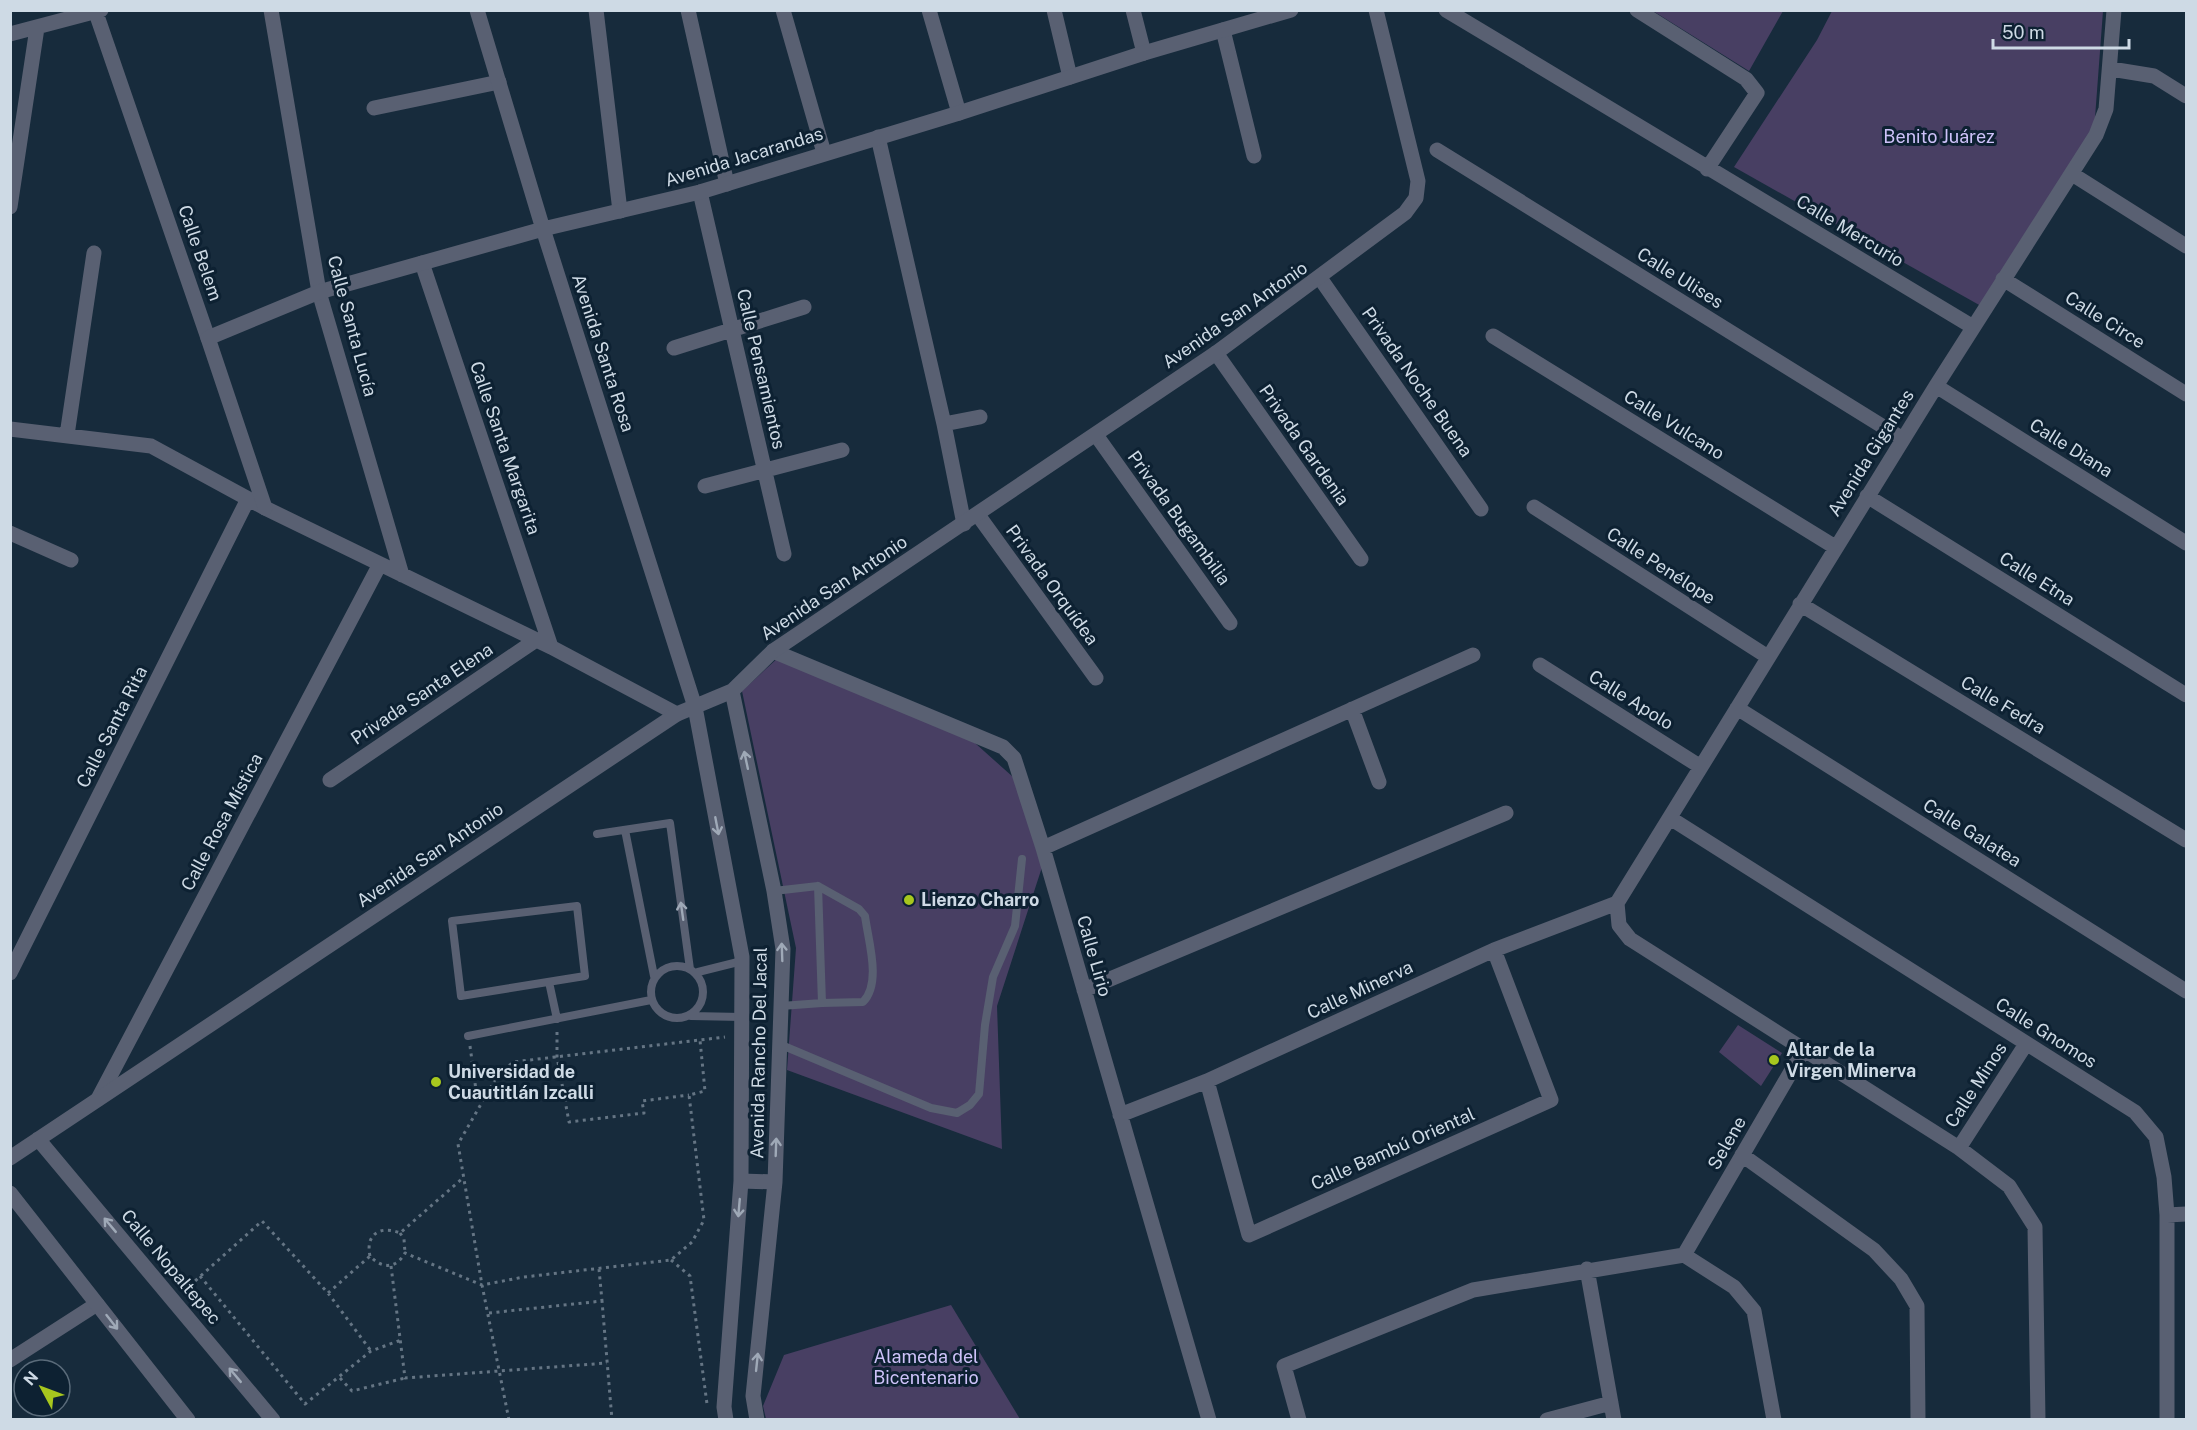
<svg xmlns="http://www.w3.org/2000/svg" width="2197" height="1430" font-family="'Public Sans',sans-serif">
<style>
.green{fill:#483f63}
.lines{fill:none;stroke-linecap:round;stroke-linejoin:round}
.path{stroke:#657584;stroke-width:3;stroke-dasharray:3 4.5;stroke-linecap:butt}
.service{stroke:#596072;stroke-width:8}
.minor{stroke:#596072;stroke-width:15}
.tertiary{stroke:#596072;stroke-width:15}
.oneway{stroke:#9fa9b7}
.poi-dot{fill:#a7c71e;stroke:#0d2132;stroke-width:2}
.labels{text-anchor:middle;stroke-width:6;stroke-linejoin:round;paint-order:stroke}
.park-label{font-size:18px;fill:#cec2f9;stroke:#0d2132}
.street-label{font-size:18px;fill:#cedae5;stroke:#0d2132}
.poi-label{font-size:18px;font-weight:bold;fill:#cedae5;stroke:#0d2132;text-anchor:start}
</style>
<rect width="100%" height="100%" fill="#172b3c"/>
<path class="green" d="M1653,11H1783L1749,71Z
M1832,11H2103L2094,131L1981,306L1734,167L1817,40Z
M779,657L966,735L1013,777L1043,864L997,1006L1002,1149L787,1070L796,948L742,691Z
M1738,1025L1782,1053L1761,1086L1719,1052Z
M951,1305L1020,1419H766L763,1406L784,1355Z"/>
<g class="lines">
<path class="path" d="M557,1032V1057L569,1122L644,1113L642,1101L689,1095
M470,1046L478,1105
M400,1233L404,1239L405,1253
M370,1256C365,1234 381,1225 400,1233L463,1178
M671,1260L690,1276L707,1404
M391,1266L405,1378L607,1363
M599,1269L602,1301
M200,1276L305,1404L371,1351L401,1340
M184,1291L262,1221L328,1293L371,1351
M328,1293L370,1256C382,1269 396,1269 405,1253L482,1285L524,1277L671,1260L692,1242L704,1220L689,1095L705,1091L700,1040
M489,1313L602,1301L612,1420
M340,1378L352,1391L405,1378
M509,1420L482,1285L458,1144L496,1078L513,1062L725,1037"/>
<path class="service" d="M625,830L654,976
M597,834L670,823L690,969
M818,886L859,909L865,916C868,940 882,983 863,1002L822,1003
M774,891L818,886L822,1003L781,1006
M577,906L585,976L461,996L452,921Z
M651 992a26 26 0 1 1 52 0a26 26 0 1 1-52 0Z
M698,972L742,961
M549,982L557,1019
M691,1016L742,1017
M468,1036L651,1000
M779,1044L931,1108L957,1113L970,1105L979,1094L985,1025L993,977L1015,926L1022,859"/>
<path class="minor" d="M95,10L208,338
M271,10L319,292L402,575
M596,10L620,211
M688,10L727,184
M783,10L824,153
M929,10L959,113
M1054,10L1070,77
M1133,10L1144,53
M1446,10L1973,327
M1637,10L1746,79L1757,93L1707,169
M1223,30L1254,156
M10,34L101,10
M2111,69L2154,76L2186,96
M374,108L499,82
M878,137L944,424L964,524
M1437,150L1903,439
M2072,174L2186,246
M700,192L784,554
M10,207L37,28
M422,263L551,647
M1320,278L1481,509
M2003,279L2186,394
M1493,336L1835,547
M674,348L804,307
M1216,353L1361,559
M1936,386L2186,543
M944,424L980,417
M10,429L151,446L265,508L551,647L677,714
M67,435L94,253
M1096,435L1230,623
M705,486L842,450
M1867,496L2186,695
M1534,507L1768,657
M978,515L1096,678
M10,533L71,560
M1800,604L2186,840
M773,651L1003,747L1014,758L1043,848L1209,1420
M1540,665L1701,767
M1737,708L2186,991
M1352,709L1379,782
M330,780L536,640
M1670,818L2135,1112L2156,1137L2164,1177L2167,1215V1420
M1043,848L1473,655
M1617,903L1936,386L2096,135L2106,109L2114,10
M1617,903L1619,925L1630,939L1959,1148L2009,1186L2035,1227L2038,1420
M10,973L248,499
M1084,990L1506,813
M1207,1081L1249,1235L1551,1100L1494,950
M98,1099L380,564
M1120,1115L1207,1081L1494,950L1617,903
M1959,1148L2026,1044
M1742,1155L1874,1250L1901,1279L1917,1306L1918,1420
M2167,1215L2186,1214
M1684,1255L1803,1051
M1684,1255L1734,1287L1754,1311L1774,1420
M1587,1269L1614,1420
M10,1360L97,1304
M1299,1420L1284,1366L1473,1290L1684,1255
M1547,1420L1611,1403"/>
<path class="tertiary" d="M477,10L543,229L695,707L742,957L741,1181L724,1407L726,1420
M265,508L208,338L319,292L543,229L700,192L959,113L1144,53L1291,10
M732,691L774,891L783,949L775,1182L753,1396L757,1420
M38,1139L273,1420
M10,1158L677,714L732,691L773,651L1216,353L1405,213L1416,198L1418,181L1376,10
M741,1181L775,1182
M10,1193L188,1420"/>
</g>
<defs><path id="oneway-shaft" d="M-6 0H5M1.5-3L5.5 0L1.5 3" fill="none" stroke-width="1.6" stroke-linecap="round" stroke-linejoin="round" transform="scale(1.5)"/></defs>
<g class="oneway">
<use href="#oneway-shaft" transform="translate(746 760) rotate(-102)"/>
<use href="#oneway-shaft" transform="translate(717 826) rotate(79)"/>
<use href="#oneway-shaft" transform="translate(682 911) rotate(-98)"/>
<use href="#oneway-shaft" transform="translate(782 952) rotate(-92)"/>
<use href="#oneway-shaft" transform="translate(776 1147) rotate(-88)"/>
<use href="#oneway-shaft" transform="translate(739 1208) rotate(95)"/>
<use href="#oneway-shaft" transform="translate(110 1225) rotate(-130)"/>
<use href="#oneway-shaft" transform="translate(112 1322) rotate(52)"/>
<use href="#oneway-shaft" transform="translate(757 1362) rotate(-84)"/>
<use href="#oneway-shaft" transform="translate(235 1375) rotate(-130)"/>
</g>
<g class="poi-dot">
<circle cx="909" cy="900" r="6"/>
<circle cx="1774" cy="1060" r="6"/>
<circle cx="436" cy="1082" r="6"/>
</g>
<g class="labels">
<g class="park-label">
<text x="1939" y="143">Benito Juárez</text>
<text x="926" y="1363">Alameda del<tspan x="926" dy="21">Bicentenario</tspan></text>
</g>
<g class="street-label">
<text transform="translate(744 157) rotate(-17)" y="6">Avenida Jacarandas</text>
<text transform="translate(1850 231) rotate(31)" y="6">Calle Mercurio</text>
<text transform="translate(200 253) rotate(71)" y="6">Calle Belem</text>
<text transform="translate(1680 278) rotate(32)" y="6">Calle Ulises</text>
<text transform="translate(1235 315) rotate(-35)" y="6">Avenida San Antonio</text>
<text transform="translate(2105 320) rotate(32)" y="6">Calle Circe</text>
<text transform="translate(352 326) rotate(75)" y="6">Calle Santa Lucía</text>
<text transform="translate(603 353) rotate(72)" y="6">Avenida Santa Rosa</text>
<text transform="translate(761 369) rotate(77)" y="6">Calle Pensamientos</text>
<text transform="translate(1417 382) rotate(55)" y="6">Privada Noche Buena</text>
<text transform="translate(1674 425) rotate(32)" y="6">Calle Vulcano</text>
<text transform="translate(1304 445) rotate(55)" y="6">Privada Gardenia</text>
<text transform="translate(505 448) rotate(71)" y="6">Calle Santa Margarita</text>
<text transform="translate(2071 448) rotate(32)" y="6">Calle Diana</text>
<text transform="translate(1871 453) rotate(-58)" y="6">Avenida Gigantes</text>
<text transform="translate(1179 518) rotate(54)" y="6">Privada Bugambilia</text>
<text transform="translate(1661 566) rotate(33)" y="6">Calle Penélope</text>
<text transform="translate(2037 579) rotate(32)" y="6">Calle Etna</text>
<text transform="translate(1052 585) rotate(54)" y="6">Privada Orquídea</text>
<text transform="translate(834 588) rotate(-34)" y="6">Avenida San Antonio</text>
<text transform="translate(422 694) rotate(-34)" y="6">Privada Santa Elena</text>
<text transform="translate(1631 700) rotate(32)" y="6">Calle Apolo</text>
<text transform="translate(2003 705) rotate(31)" y="6">Calle Fedra</text>
<text transform="translate(112 727) rotate(-63)" y="6">Calle Santa Rita</text>
<text transform="translate(222 822) rotate(-62)" y="6">Calle Rosa Mística</text>
<text transform="translate(1972 833) rotate(32)" y="6">Calle Galatea</text>
<text transform="translate(430 855) rotate(-34)" y="6">Avenida San Antonio</text>
<text transform="translate(1094 956) rotate(74)" y="6">Calle Lirio</text>
<text transform="translate(1360 990) rotate(-25)" y="6">Calle Minerva</text>
<text transform="translate(2046 1033) rotate(32)" y="6">Calle Gnomos</text>
<text transform="translate(759 1053) rotate(-89)" y="6">Avenida Rancho Del Jacal</text>
<text transform="translate(1976 1085) rotate(-57)" y="6">Calle Minos</text>
<text transform="translate(1727 1143) rotate(-60)" y="6">Selene</text>
<text transform="translate(1393 1149) rotate(-24)" y="6">Calle Bambú Oriental</text>
<text transform="translate(171 1267) rotate(50)" y="6">Calle Nopaltepec</text>
</g>
<g class="poi-label">
<text x="921" y="906">Lienzo Charro</text>
<text x="1786" y="1056">Altar de la<tspan x="1786" dy="21">Virgen Minerva</tspan></text>
<text x="448" y="1078">Universidad de<tspan x="448" dy="21">Cuautitlán Izcalli</tspan></text>
</g>
</g>
<rect width="2197" height="1430" fill="none" stroke="#cedae5" stroke-width="24"/>
<g transform="translate(42 1388) rotate(311)"><circle r="28" fill="#0d2132" stroke="#5a6b7a" stroke-width="1.5"/>
<path d="M0-4.5L10 22L0 15L-10 22Z" fill="#a7c71e"/>
<text y="-9" font-size="16" font-weight="bold" text-anchor="middle" fill="#cedae5">N</text>
</g>
<path d="M1993 39v9h136v-9" fill="none" stroke="#cedae5" stroke-width="3"/>
<text x="2002" y="39" font-size="18" fill="#cedae5" stroke="#0d2132" stroke-width="4.5" paint-order="stroke">50 m</text>
</svg>
